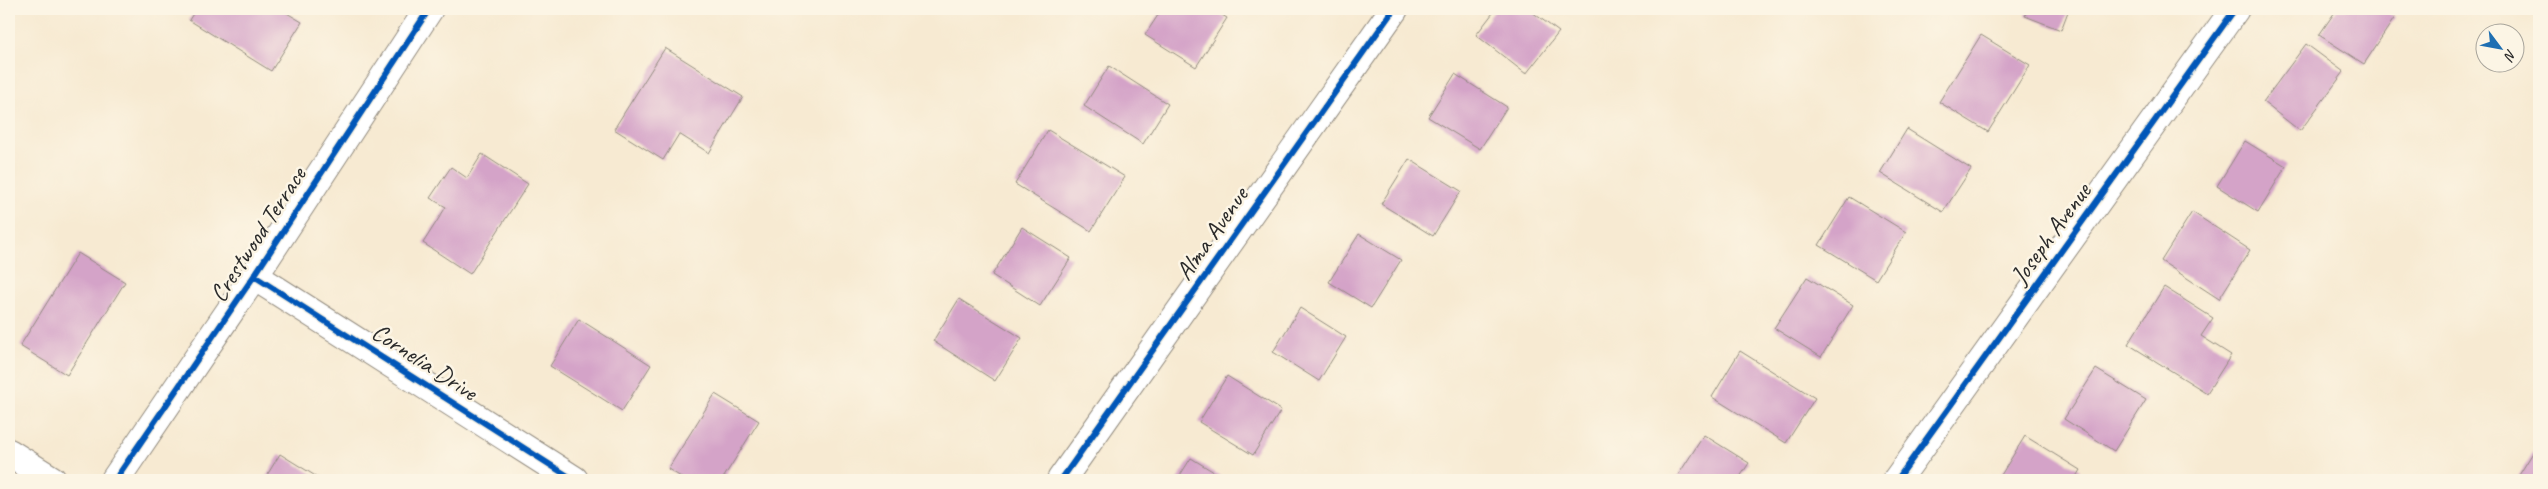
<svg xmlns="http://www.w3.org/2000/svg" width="2548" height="489" font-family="Caveat,sans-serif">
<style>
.building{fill:#d4a3c8}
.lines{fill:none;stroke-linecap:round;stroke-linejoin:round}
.minor-casing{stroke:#918a7e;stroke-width:30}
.minor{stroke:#fff;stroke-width:28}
.cycleway-casing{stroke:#fcf5e5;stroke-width:9}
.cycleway{stroke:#0057b8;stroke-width:6}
.labels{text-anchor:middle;stroke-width:5;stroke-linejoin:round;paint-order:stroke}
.street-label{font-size:25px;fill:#2b2b2b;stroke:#fcf5e5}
</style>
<rect width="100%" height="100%" fill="#fcf5e5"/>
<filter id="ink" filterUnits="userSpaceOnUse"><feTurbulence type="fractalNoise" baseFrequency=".02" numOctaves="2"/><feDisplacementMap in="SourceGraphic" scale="10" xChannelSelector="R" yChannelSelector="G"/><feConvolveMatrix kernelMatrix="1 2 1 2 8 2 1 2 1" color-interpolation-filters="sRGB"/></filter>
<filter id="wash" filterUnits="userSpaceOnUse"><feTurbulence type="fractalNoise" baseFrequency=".0096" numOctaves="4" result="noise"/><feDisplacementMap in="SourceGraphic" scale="20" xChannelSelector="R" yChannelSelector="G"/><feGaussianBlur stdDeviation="1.12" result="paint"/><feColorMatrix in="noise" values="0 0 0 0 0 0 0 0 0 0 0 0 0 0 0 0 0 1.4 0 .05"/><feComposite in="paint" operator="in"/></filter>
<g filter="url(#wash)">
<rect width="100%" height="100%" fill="#f7ead2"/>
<g id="blocks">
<path class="building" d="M196,9H280L302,22L271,71L189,20Z
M1162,9H1212L1227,18L1196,67L1145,35Z
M1496,9H1528L1559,32L1526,74L1476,35Z
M2028,9H2069L2061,30L2025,16Z
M2337,9H2382L2395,17L2364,64L2319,35Z
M1981,35L2030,65L1988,132L1939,102Z
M2306,44L2344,72L2300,131L2263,102Z
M665,48L743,97L709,153L679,134L663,160L614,129Z
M1109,66L1168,104L1143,144L1084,106Z
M1455,74L1507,107L1480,149L1428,117Z
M1907,129L1971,169L1943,212L1880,173Z
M1048,130L1125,177L1091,231L1015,184Z
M2245,141L2286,166L2258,212L2217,186Z
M482,154L528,184L470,274L423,243L446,207L430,198L451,167L467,178Z
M1409,159L1461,191L1433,236L1381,204Z
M1849,197L1906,232L1876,280L1819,245Z
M2192,212L2250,250L2219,299L2161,261Z
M1022,227L1071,258L1040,306L992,275Z
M1359,234L1401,260L1371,308L1329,282Z
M78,253L125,282L67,375L20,346Z
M1807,277L1853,305L1821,357L1774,328Z
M2164,287L2213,318L2201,336L2231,355L2207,393L2128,344Z
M959,299L1022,338L995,381L933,341Z
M1300,308L1346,337L1319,381L1273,352Z
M579,319L651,365L622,411L550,366Z
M1740,351L1815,398L1786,443L1712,397Z
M2096,369L2146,400L2114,451L2064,419Z
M1227,376L1281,410L1253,455L1199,422Z
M715,394L759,421L722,480H686L668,469Z
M1704,435L1749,463L1738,480H1675Z
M2025,436L2080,470L2074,480H1998Z
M2539,443V480H2516Z
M280,454L322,480H264Z
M1191,458L1227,480H1177Z"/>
</g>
</g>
<g filter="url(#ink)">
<use href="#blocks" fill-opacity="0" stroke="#918a7e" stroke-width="1"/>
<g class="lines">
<g class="minor-casing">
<path id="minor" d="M254,276L574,480
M9,453L52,480
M115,480L254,276L429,9
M1061,480L1394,9
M1897,480L2235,9"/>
</g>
<use href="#minor" class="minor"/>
<g class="cycleway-casing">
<path id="cycleway" d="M254,276L574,480
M115,480L254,276L429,9
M1061,480L1394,9
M1897,480L2235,9"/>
</g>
<use href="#cycleway" class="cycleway"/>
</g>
</g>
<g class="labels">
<g class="street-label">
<text transform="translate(1211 233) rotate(-55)" y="9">Alma Avenue</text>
<text transform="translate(2050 233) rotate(-54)" y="9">Joseph Avenue</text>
<text transform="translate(257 234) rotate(-57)" y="9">Crestwood Terrace</text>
<text transform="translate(425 361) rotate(33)" y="9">Cornelia Drive</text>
</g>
</g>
<rect width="2548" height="489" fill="none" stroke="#fcf5e5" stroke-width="30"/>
<g transform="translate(2500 48) rotate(122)"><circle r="24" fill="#fcf5e5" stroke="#a8a49b"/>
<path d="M0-4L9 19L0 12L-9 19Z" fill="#1f6fb2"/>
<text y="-8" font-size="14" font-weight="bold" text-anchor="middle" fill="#2b2b2b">N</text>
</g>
</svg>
